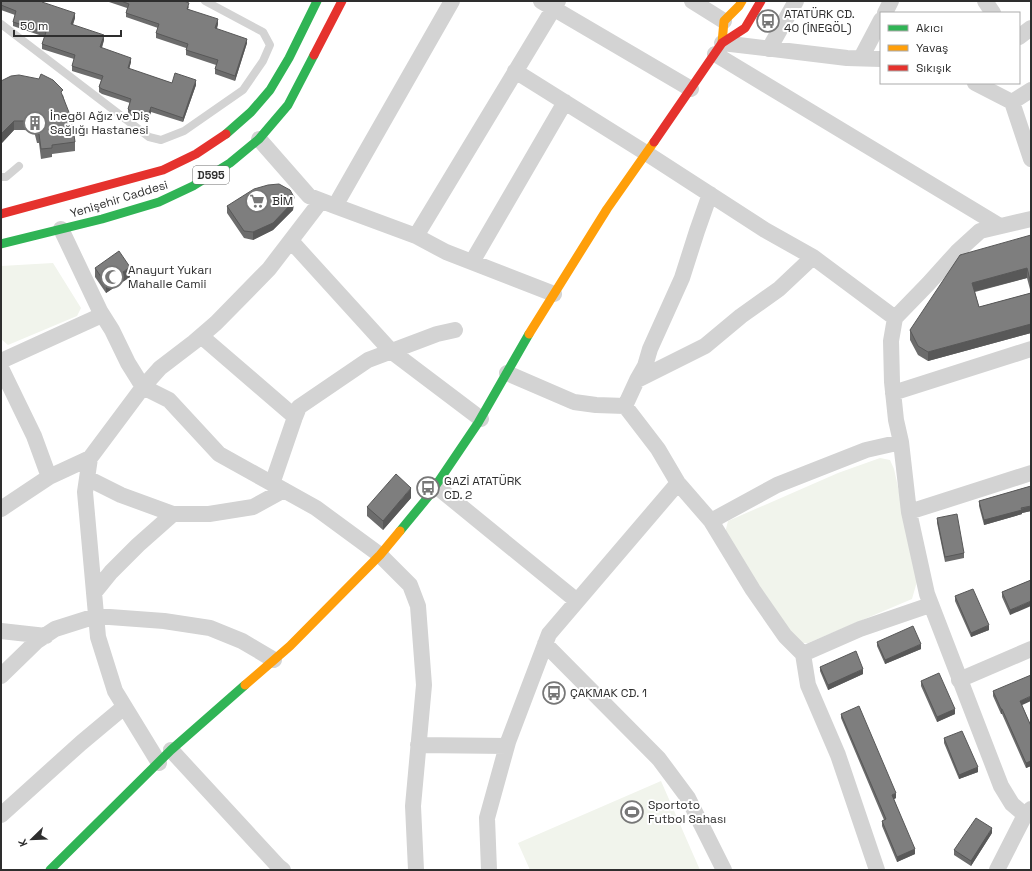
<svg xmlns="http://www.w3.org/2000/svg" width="1032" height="871" font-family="'Space Grotesk',sans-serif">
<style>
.green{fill:#f1f4ec}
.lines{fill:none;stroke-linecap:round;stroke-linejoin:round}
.lane{stroke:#d3d3d3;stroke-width:8}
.street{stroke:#d3d3d3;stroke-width:16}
.fast{stroke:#30b455;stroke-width:9}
.slow{stroke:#ff9f0a;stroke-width:9}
.jam{stroke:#e5322d;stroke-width:9}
.wall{fill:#6c6c6c;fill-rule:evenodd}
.shaded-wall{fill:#585858}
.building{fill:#7e7e7e;stroke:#585858}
.labels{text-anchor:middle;stroke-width:4;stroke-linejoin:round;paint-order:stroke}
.shield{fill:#fff;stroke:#6d6d6d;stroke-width:1}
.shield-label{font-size:11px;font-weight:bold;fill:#2e2e2e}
.poi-label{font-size:12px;fill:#2e2e2e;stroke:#fff;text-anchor:start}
.street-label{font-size:12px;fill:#2e2e2e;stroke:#fff}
</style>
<rect width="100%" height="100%" fill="#fff"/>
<path class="green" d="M53,263L81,308L77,316L8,345L1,339V266Z
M880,458L890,460L894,469L918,578L912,599L808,643H796L724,537L728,521L838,473Z
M661,781L700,870H530L518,843Z"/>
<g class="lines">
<path class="lane" d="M1,24L149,137L161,140L184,131L243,90L263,61L270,45L263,32L205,1
M1,177H6L19,166"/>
<path class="street" d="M541,1L691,89
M692,1L724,21
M985,1L993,13
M885,13L891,1
M1019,37L1031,28
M722,43L847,58L881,59
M769,49L796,1
M715,54L1000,226
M861,58L881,20
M515,71L646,153L765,230L813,257L895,318
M975,83L1012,102L1031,159
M1012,102L1031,90
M259,139L309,196L335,206L416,236L446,252L554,294
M335,206L452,1
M61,229L100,311L112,330L128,363L143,387L169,400L219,454L316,508L380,555L410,585L418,606L424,685L413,806L416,870
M416,236L558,1
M291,241L391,351L481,419
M472,262L565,102
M201,336L295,417
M1,361L102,315
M1,368L34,436L49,477
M507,373L574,402L596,405L625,406L658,449L678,483L711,521L753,590L785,636L803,654L860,629L930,605
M637,380L645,366L650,349L682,278L697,231L710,194
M893,393L1031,349
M625,406L637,380L705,346L741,316L779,289L813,257
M87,478L121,495L173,514H209L253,507L284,490
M272,484L295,417L299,407L368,360L437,334L455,330
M436,486L577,601
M1,509L49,477L90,458
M909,512L1031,473
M711,521L777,485L866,450L901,442
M94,593L111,572L138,545L173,514
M1,631L46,636
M545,644L659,759L688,798L724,870
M803,654L808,685L838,755L877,870
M1,676L37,641L55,629L96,616L164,621L210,628L242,641L274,660
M959,680L1031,649
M418,745L507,746
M171,750L278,866L283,870
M159,763L115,691L98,637L85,492L90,458L143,387L160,368L194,342L216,323L269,269L321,201
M1,815L81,743L124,707
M1025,815L1012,804L1001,786L927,594L909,512L901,442L896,420L892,382L891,341L895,318L928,284L957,252L980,231L1031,219
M489,870L487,818L508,742L549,634L678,483
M997,870L1025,815L1031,809"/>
<path class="fast" d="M226,134L251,112L270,90L289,58L317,1
M1,244L102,219L159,202L193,186L230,163L259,139L288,105L314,55
M400,531L428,497L478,423L529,334
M50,870L171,750L245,685"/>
<path class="slow" d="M722,43L724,21L739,6L742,1
M529,334L607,209L654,142
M245,685L290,646L380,555L400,531"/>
<path class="jam" d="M314,55L342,1
M654,142L722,43L745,28L761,1
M1,214L163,170L196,154L226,134"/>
</g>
<path class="wall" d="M1,1H44L43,3L75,18L73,25L104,40L102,48L131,62L129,69L172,83L196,85L183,122L151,112L148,121L129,115L128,114V109L130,103L102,94L99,92V87L101,80L72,71V66L74,59L42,49V44L45,37L13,26V22L15,15L1,10Z
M106,1H184L189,7L188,9L218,24L217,29L247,43L235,81L215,74V69L216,65L186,55V48L156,38V33L158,28L126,17V13L127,8Z
M1,81L63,95L75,142V151L52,154V157L41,159L39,143H37L34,131L24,130H14L1,144Z
M294,204L293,210L273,230L253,240L244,238L227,213V206Z
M1031,235V333L928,361L918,355L910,340V330ZM1027,278L1031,293L979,307L975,292Z
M95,268L130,277L106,293L95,277Z
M1031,486V511L1022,513V514L984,525L979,506V501Z
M411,498L383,530L367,516V507Z
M937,518L964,553V558L945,562L937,523Z
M1031,580L1010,615L1002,597V592Z
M955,596L989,630L971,637L955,601Z
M877,642L921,649L885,664L877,646Z
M820,667L863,674L828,690L820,671Z
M921,681L955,714L937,722L921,686Z
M993,691L1022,705L1031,726V766L1026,768L1002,714H1001L993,696Z
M841,714L896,798L894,799L915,854L897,862L882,826V821L884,820L841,718Z
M944,738L978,772L959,779L944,743Z
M992,833L971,866L954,855V850Z"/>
<path class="shaded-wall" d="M75,13V18L71,29V24Z
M218,19V24L215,33V28Z
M104,35V40L100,52V47Z
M247,39V43L235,81V76Z
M131,58V62L128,73V68Z
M196,80V85L183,122V118Z
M151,107V112L148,121V116Z
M14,121V130L1,144V134Z
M294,197L293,210L273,230L253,240V232Z
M130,267V277L106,293V284Z
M1027,268V278L972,292V283Z
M1031,324V333L928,361V352Z
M411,488V498L383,530V521Z
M1031,506V511L1022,513V514L984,525V520Z
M1031,601V606L1010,615V610Z
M989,625V630L971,637V633Z
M921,644V649L885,664V660Z
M863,669V674L828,690V685Z
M1031,696V701L1020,706V701Z
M955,709V714L937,722V717Z
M1001,709H1002V714H1001Z
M1031,761V766L1026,768V763Z
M978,767V772L959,779V775Z
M896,793V798L892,800V795Z
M992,828V833L971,866V861Z
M915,849V854L897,862V857Z"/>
<path class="building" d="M1,1H42V2L75,13L71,24L104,35L100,47L131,58L128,68L172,83L175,73L196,80L183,118L151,107L148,116L129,110L128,109L131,99L102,89L99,87L103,76L72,66L75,55L42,44L46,32L13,22L16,11L1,5Z
M121,1H184L189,3L187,9L218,19L215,28L247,39L235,76L215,69L218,60L186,50L188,44L156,33L159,24L126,13L129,4Z
M41,74L53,80L63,90L61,92L72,120L75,142L52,145V148L41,149L39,134L37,133L34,122L24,121H14L1,134V81L11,76L19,75L39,79Z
M279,184L290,190L294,197L293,202L273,223L253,232L244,231L227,206L254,189L268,185Z
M1031,235V284L1027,268L972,283L979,307L1031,293V324L928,352L918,346L910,330L960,255Z
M119,251L130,267L106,284L95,268Z
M396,474L411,488L383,521L367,507Z
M1031,486V506L1021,508L1022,510L984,520L979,501Z
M957,514L964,553L945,557L937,518Z
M1031,580V601L1010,610L1002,592Z
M973,589L989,625L971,633L955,596Z
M913,626L921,644L885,660L877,642Z
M856,651L863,669L828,685L820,667Z
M939,673L955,709L937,717L921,681Z
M1031,675V696L1020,701L1031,726V761L1026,763L1002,709H1001L993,691Z
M859,706L896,793L892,795L915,849L897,857L882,821L886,819L841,714Z
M962,731L978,767L959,775L944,738Z
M976,818L992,828L971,861L954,850Z"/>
<defs>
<g id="bus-ring" transform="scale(1.15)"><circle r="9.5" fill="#fff" stroke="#777" stroke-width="1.5"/><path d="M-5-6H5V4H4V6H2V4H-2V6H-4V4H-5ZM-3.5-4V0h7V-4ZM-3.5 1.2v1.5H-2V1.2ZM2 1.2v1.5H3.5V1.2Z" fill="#777"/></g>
<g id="building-ring" transform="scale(1.15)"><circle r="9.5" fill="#fff" stroke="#777" stroke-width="1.5"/><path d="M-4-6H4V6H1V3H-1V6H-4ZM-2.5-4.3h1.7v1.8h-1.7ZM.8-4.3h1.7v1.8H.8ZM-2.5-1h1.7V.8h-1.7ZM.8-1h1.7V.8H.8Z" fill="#777"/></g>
<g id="supermarket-ring" transform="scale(1.15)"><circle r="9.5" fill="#fff" stroke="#777" stroke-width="1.5"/><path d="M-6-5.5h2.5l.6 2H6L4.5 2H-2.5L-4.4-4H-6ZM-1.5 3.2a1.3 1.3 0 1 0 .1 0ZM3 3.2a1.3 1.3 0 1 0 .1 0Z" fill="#777"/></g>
<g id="mosque-ring" transform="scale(1.15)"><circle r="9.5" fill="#fff" stroke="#777" stroke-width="1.5"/><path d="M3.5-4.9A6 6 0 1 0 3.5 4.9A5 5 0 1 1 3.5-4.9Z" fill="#777"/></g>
<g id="stadium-ring" transform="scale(1.15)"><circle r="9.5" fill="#fff" stroke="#777" stroke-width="1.5"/><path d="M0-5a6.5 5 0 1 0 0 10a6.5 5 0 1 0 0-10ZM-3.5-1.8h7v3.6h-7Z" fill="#777"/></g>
</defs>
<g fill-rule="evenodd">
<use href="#bus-ring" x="768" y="21"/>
<use href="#building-ring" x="35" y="123"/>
<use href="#supermarket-ring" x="257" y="201"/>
<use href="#mosque-ring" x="112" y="277"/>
<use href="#bus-ring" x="428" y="488"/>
<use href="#bus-ring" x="554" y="693"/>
<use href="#stadium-ring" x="632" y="812"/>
</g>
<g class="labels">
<rect class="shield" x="193" y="166" width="36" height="18" rx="3"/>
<g class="shield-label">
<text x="211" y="179">D595</text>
</g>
<g class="poi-label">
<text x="784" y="18">ATATÜRK CD.<tspan x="784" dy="14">40 (İNEGÖL)</tspan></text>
<text x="50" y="120">İnegöl Ağız ve Diş<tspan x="50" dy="14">Sağlığı Hastanesi</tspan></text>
<text x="272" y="205">BİM</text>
<text x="128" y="274">Anayurt Yukarı<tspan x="128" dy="14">Mahalle Camii</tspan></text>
<text x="444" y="485">GAZİ ATATÜRK<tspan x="444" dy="14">CD. 2</tspan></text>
<text x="570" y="697">ÇAKMAK CD. 1</text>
<text x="648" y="809">Sportoto<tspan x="648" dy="14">Futbol Sahası</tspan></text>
</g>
<g class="street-label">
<text transform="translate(119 199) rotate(-17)" y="4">Yenişehir Caddesi</text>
</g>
</g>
<rect width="1032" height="871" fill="none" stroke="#2e2e2e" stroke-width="4"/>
<rect x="880" y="12" width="140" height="72" fill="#ffffff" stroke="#ababab"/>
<rect x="888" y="25" width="20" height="6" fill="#30b455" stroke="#ababab"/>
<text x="916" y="32" font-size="12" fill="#2e2e2e">Akıcı</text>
<rect x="888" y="45" width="20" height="6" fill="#ff9f0a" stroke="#ababab"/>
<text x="916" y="52" font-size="12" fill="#2e2e2e">Yavaş</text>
<rect x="888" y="65" width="20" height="6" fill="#e5322d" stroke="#ababab"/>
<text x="916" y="72" font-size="12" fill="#2e2e2e">Sıkışık</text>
<g transform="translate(32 839) rotate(247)" stroke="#ffffff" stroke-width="3" paint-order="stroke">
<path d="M0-3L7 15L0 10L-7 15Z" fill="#2e2e2e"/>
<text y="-6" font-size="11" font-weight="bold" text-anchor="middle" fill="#2e2e2e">K</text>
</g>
<path d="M14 30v6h107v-6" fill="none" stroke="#2e2e2e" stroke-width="2"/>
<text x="20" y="30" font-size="12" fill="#2e2e2e" stroke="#ffffff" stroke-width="3" paint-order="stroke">50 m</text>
</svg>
